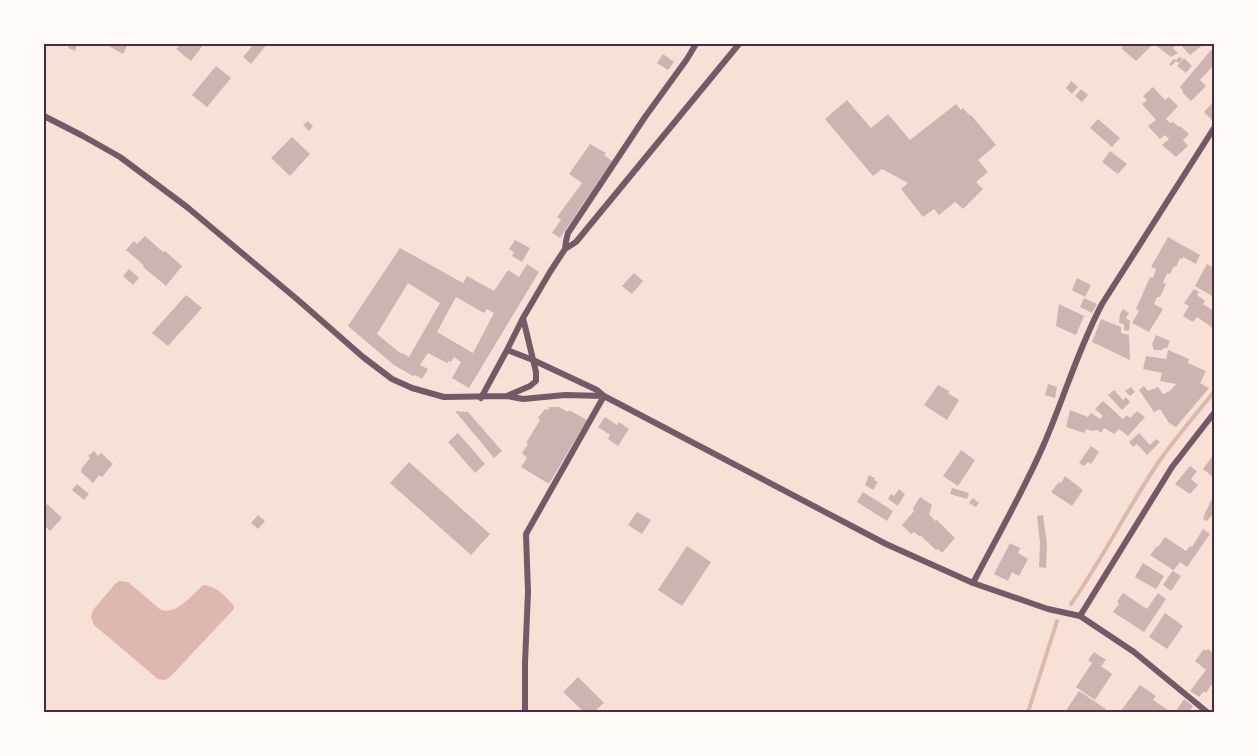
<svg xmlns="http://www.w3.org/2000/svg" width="1258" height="756" font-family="'Noto Sans',sans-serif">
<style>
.water{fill:#dcb8b0}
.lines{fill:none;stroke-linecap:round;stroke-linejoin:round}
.stream{stroke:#dcb8b0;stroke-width:4}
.building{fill:#ccb4b1;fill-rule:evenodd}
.minor{stroke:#755966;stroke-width:6}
.neatline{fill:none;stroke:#4a2c40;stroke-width:2}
</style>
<rect width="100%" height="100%" fill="#f7e1d7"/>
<path class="water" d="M119,581L128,582L161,610C177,615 192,595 203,585C217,586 225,596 234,606V609L170,677L165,680L158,679L94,625L91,617L93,610L115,584Z"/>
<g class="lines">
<path class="stream" d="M1071,604C1103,558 1128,507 1160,460C1177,436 1196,414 1214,392
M1028,712L1057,621"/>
</g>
<path class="building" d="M70,44H77L75,51L68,48Z
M105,44H128L123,54Z
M181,44H204L191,61L176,49Z
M254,44H267L251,64L243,57Z
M1125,44H1153L1136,61L1121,48Z
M1154,44H1177L1173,48L1178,53L1171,57Z
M1180,44H1204L1190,55Z
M1211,50L1214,52V65L1200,80L1206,86L1191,101L1182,92L1183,91L1180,87Z
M663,54L674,62L668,70L657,63Z
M1180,57L1182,59L1179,63L1176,61L1171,66L1169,64L1174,59L1176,60Z
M1184,58L1192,66L1186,73L1177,66Z
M216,66L231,78L207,107L192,95Z
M1071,81L1078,87L1072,94L1066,88Z
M1153,87L1165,100L1169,97L1178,106L1166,119L1170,123L1173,122L1179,127L1180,126L1189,134L1183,140L1188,146L1176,157L1162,145L1169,139L1165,135L1160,139L1148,126L1156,120L1142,104L1147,100L1143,96Z
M1081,89L1088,95L1082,102L1075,96Z
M847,100L871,128L888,114L910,140L956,104L961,110L963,108L970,116L971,115L996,145L978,160L988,172L976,182L983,189L963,209L955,202L939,215L934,209L923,217L901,189L908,183L882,169L873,176L825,119Z
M1214,101V122L1204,112Z
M1098,119L1120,138L1112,147L1090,128Z
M308,121L313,126L309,131L303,125Z
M292,137L310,154L290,176L271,158Z
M590,144L606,153L604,155L612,161L560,238L552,233L561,220L557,217L582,183L569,174Z
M1110,151L1127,164L1118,174L1102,162Z
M145,236L163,252L165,251L182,266L166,286L143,267L144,266L139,261L126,250L134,241L137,244Z
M1168,237L1200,255L1196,264L1183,257L1182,259L1180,258L1176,267L1174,266L1170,274L1167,273L1163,283L1166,284L1160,297H1157L1154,304L1163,309L1149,332L1132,323L1139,311L1136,309L1150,277L1153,278L1156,269L1151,267Z
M515,240L530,248L522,262L512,256L514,252L509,249Z
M400,248L463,283L467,276L494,291L508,270L519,277L527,264L539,272L469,388L452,378L461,362L454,357L451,362L449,361L447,363L428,353L420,365L428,369L422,379L415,375L413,376L394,365L348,326ZM408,283L440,303L409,357L402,353H400L377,334ZM456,297L484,313L487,309L494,313L473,353L437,332Z
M1207,264L1214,268V297L1195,286Z
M129,269L139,278L133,285L123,276Z
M634,273L643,281L632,294L622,286Z
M1077,278L1091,285L1085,297L1072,290Z
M1194,289L1199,292L1197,295L1205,301L1203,304L1214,311V325L1213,328L1197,317L1193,322L1183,316L1189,306L1184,303Z
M186,295L202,308L168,346L152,333Z
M1084,298L1097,304L1092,313L1080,307Z
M1059,304L1084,316L1076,335L1056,326Z
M1123,309L1129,313L1126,318L1130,321L1129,331L1124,330V324L1119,323L1120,314Z
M1101,319L1121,327V333L1129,335L1130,360L1092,342Z
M1156,335L1170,341L1167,348H1164L1162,350H1154L1152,344Z
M1168,350L1189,359L1188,363L1206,371L1200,383L1209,388L1176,427L1169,423L1160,409L1154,412L1139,390L1144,386L1148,391L1158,387L1163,394L1170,391L1176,384L1160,381L1162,373L1143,369L1146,356L1166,359Z
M1048,384L1057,387L1055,398L1045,395Z
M938,385L949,391L948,393L959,400L947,420L924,405Z
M1131,387L1135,392L1130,396L1125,391Z
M1114,390L1123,400L1126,397L1130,402L1122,410L1108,395Z
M1103,401L1123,419L1127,415L1130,418L1137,411L1145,417L1128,436L1119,429L1114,434L1104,428L1101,433L1097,430L1092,431L1086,429L1084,433L1066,427L1070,410L1088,417L1091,413L1100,419L1103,416L1095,409Z
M549,407H559L568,412L569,410L587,420L549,484L521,467L527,458L522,453L528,444L526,443L540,420L538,418L545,409L548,410Z
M455,411L468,412L502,451L494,458Z
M605,417L617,425L619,422L629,429L618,446L608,439L610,435L598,427Z
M458,433L485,464L475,473L448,442Z
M1139,433L1150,445L1156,439L1160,442L1147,455L1137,444L1133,447L1129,442Z
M1091,446L1099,452L1091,464L1088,462L1084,466L1079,463Z
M961,450L975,460L958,486L943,476Z
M94,451L98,456L101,453L113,464L102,477L99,475L93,483L81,472L82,470L81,469L90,458L88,456Z
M1214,454V478L1203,469Z
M409,462L490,534L471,555L390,483Z
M1190,466L1197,471L1191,479L1198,485L1190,494L1175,484Z
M869,475L875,478L874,480L878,482L873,490L865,485Z
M1065,476L1083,490L1072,506L1051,492L1059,482L1061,483Z
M77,484L89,494L84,500L72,490Z
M952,488L969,493L967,499L950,494Z
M899,489L905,494L898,506L888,499L891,494L894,496Z
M863,492L893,511L887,521L857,502Z
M1214,495V515L1213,514L1207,521L1203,519L1205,513Z
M920,497L932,505L929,514L935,521L937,520L955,538L942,553L938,549L936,550L921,536H919L914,532L911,534L902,525L914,511L913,508Z
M973,498L979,503L976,507L969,503Z
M47,504L62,518L50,531L44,525V508Z
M637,512L651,520L642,534L628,525Z
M258,515L265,521L258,529L251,523Z
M1043,515L1047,544L1046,568L1039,567L1040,543L1037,516Z
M1203,529L1210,534L1187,567L1180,562L1173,571L1181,576L1171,591L1163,585L1173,570L1150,555L1157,546L1158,547L1165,537L1186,551L1190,546L1192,547Z
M1010,543L1020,548L1018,553L1028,559L1019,576L1012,572L1008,581L994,574Z
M687,546L711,562L682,606L658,590Z
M1143,563L1164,576L1156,589L1135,577Z
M1123,593L1147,609L1158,593L1166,599L1144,632L1113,612L1119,604L1117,602Z
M1165,613L1183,626L1167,649L1149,637Z
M1204,649L1206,651L1208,649L1214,654V681L1206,693L1204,691L1199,697L1190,691L1206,670L1195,661Z
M1094,652L1106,660L1101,666L1112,674L1095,700L1076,687L1092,663L1088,660Z
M578,677L604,703L594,712H584L563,692Z
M1140,685L1156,696L1153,700L1171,712H1152L1148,710L1146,712H1120Z
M1079,691L1106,709L1104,712H1065Z
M1184,699L1193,706L1189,712H1175Z"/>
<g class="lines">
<path class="minor" d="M44,116L83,136L120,157L187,207L298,300L363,357L392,379L412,388L444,397L507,396L523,399L565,395L604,396
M565,249L566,241L568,233L645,117L687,59L696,44
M507,350L523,318L550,272L565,249L576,242L739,44
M507,396L530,386L536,381V372L523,318
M481,398L507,350L533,360L597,390L604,396L886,544L973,583L1048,609L1080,616L1134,652L1207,712
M973,583C997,537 1023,492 1044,444C1064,398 1078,349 1102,304L1214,128
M1080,616L1172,467L1214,413
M525,712V663L528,592L526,534L604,396"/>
</g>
<rect width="1258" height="756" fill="none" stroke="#fffaf5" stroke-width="90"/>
<rect x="45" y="45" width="1168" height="666" class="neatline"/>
</svg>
